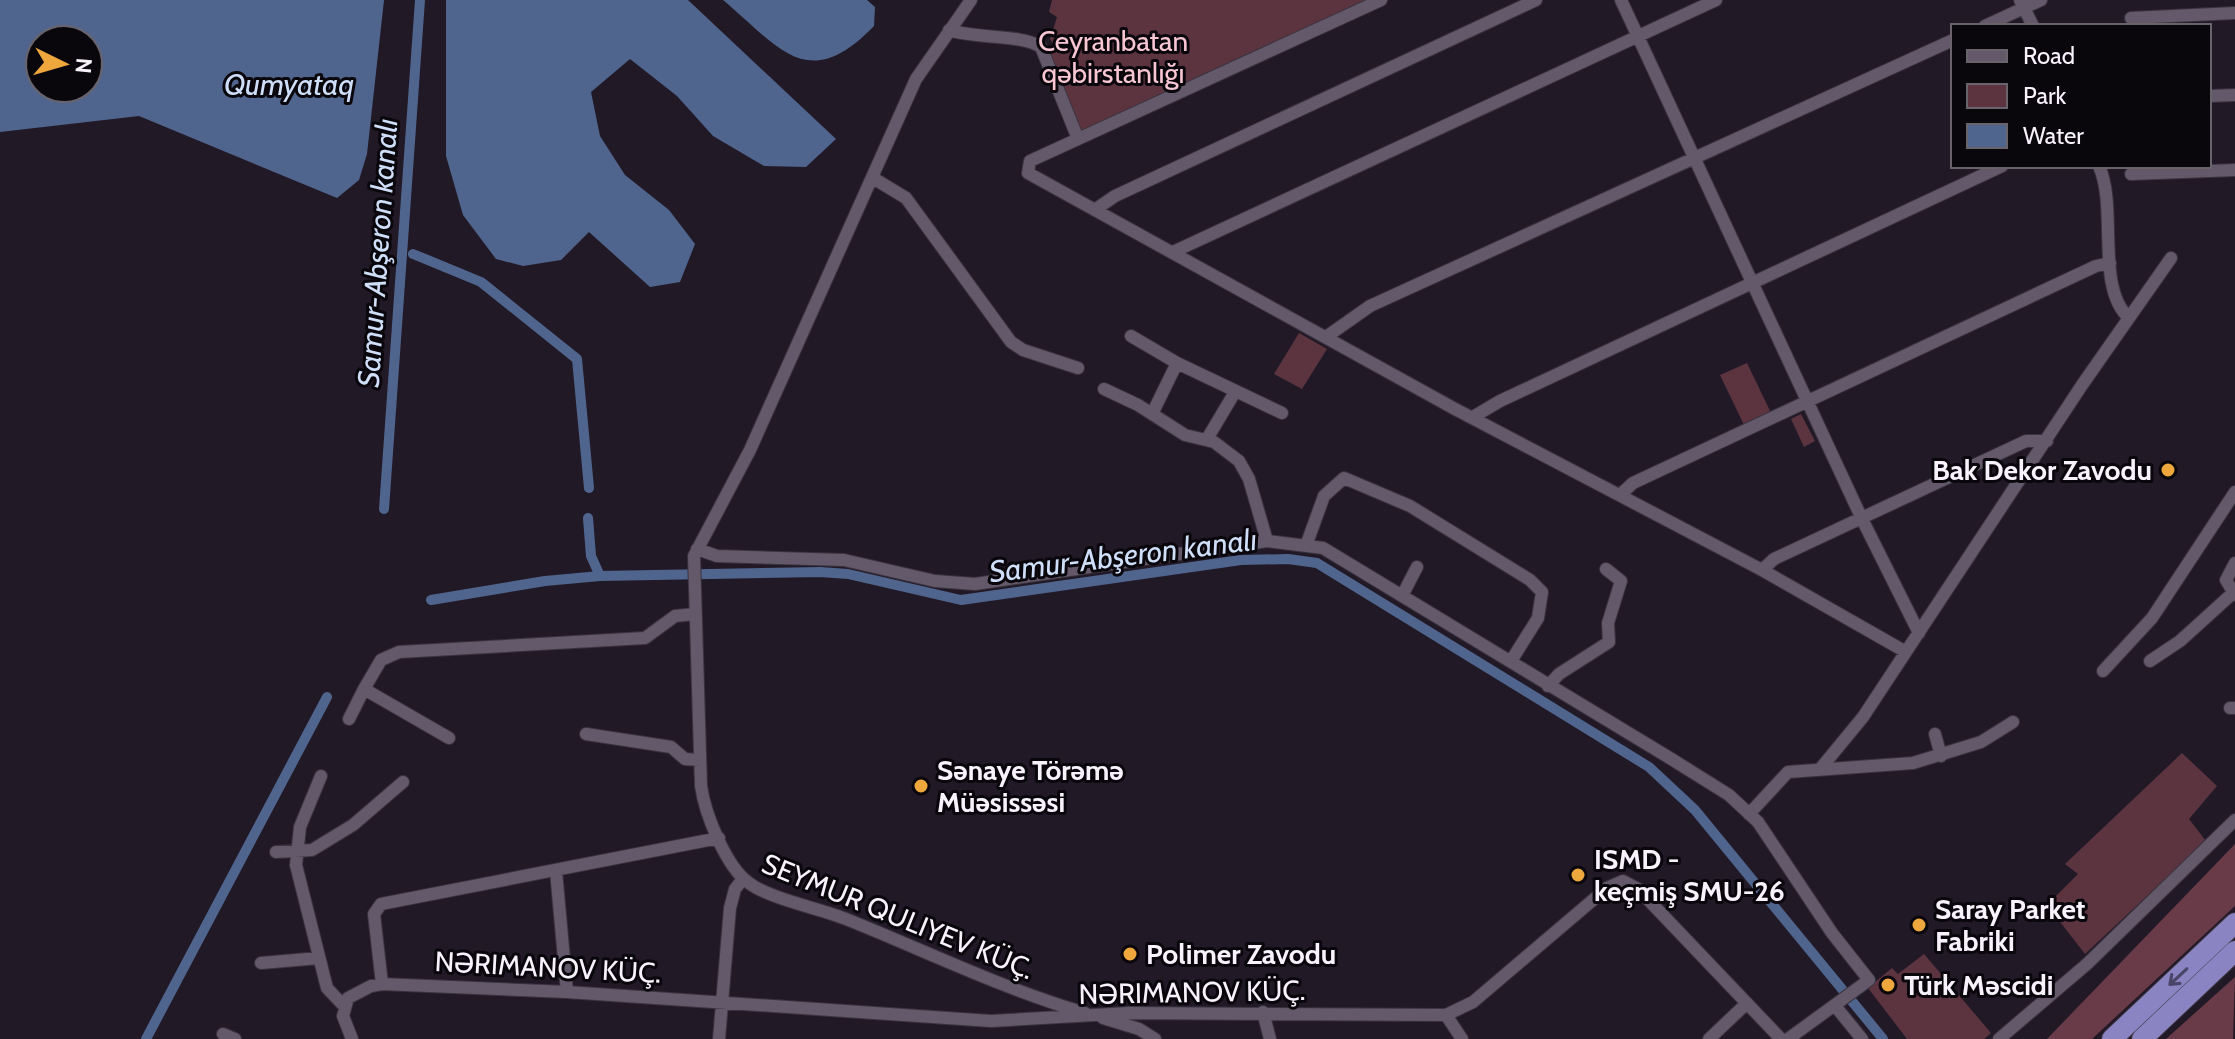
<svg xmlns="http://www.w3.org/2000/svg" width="2235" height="1039" font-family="Cabin,sans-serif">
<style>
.green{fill:#5b3440}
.forest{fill:#693a48}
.water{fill:#50658d;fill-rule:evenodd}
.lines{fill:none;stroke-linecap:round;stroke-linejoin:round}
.canal{stroke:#50658d;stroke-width:10}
.minor-casing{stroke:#3a343f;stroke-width:14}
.trunk-casing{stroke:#3a343f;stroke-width:22}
.minor{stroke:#63596a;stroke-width:12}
.trunk{stroke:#8b84c3;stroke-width:20}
.oneway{stroke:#4a4568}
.poi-dot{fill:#eea73d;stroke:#09060c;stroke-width:3}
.labels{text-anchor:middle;stroke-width:6;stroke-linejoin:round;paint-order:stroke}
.park-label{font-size:28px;fill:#f9c7d4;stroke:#09060c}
.poi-label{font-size:28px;font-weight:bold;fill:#f8f2fc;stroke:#09060c;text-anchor:start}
.street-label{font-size:28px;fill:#f8f2fc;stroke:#09060c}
.water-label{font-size:30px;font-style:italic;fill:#d0dff9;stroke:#09060c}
</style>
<rect width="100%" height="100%" fill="#221927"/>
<path class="green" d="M1052,0H1373L1083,133L1066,103L1048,58L1055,46L1050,39L1057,17L1049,12Z
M1299,333L1327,349L1302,389L1274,374Z
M1747,363L1772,415L1745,427L1720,375Z
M1801,414L1815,441L1804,447L1791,419Z
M2182,753L2217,786L2189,819L2206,841L2085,954L2047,905L2078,874L2065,864Z
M1924,954L1991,1033L1984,1039H1907L1868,988L1892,968L1898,974Z"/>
<path class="forest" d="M2235,844V906L2092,1039H2047Z
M2235,977L2233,1039H2166Z"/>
<path class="water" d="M0,0H384L367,154L359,180L337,198L139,116L0,132ZM88,40V88H40V40Z
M446,0H688L836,139L806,167L764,166L713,136L677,96L630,59L591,92L600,136L625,175L669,210L695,244L680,282L650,287L589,232L561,260L523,266L496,259L463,215L446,156Z
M723,0H867L875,7L874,26C808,94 781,49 723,0Z"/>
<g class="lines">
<path class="canal" d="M413,254L481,282L577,359L589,488
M384,509L420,0
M588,518L591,556L600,576
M431,600L545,581L600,576L820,572L848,574L961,600L1241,560L1288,559L1317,563L1649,767L1695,810L1883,1039
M146,1039L327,697"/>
<g class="minor-casing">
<path id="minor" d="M971,0L916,79L750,450L694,556L701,786C705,814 726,867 749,883C768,898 821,909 846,919C926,951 1003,989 1085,1013
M1621,0L1862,519L1919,633
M2020,0L2033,26
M2131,18L2235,13
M1985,26L2041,0
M949,30C975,39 1022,34 1041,47L1078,139L1381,0
M2209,96L2235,95
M1078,139L1030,161L1028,173L1455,409L1762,570L1906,652
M2099,166C2118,208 2095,287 2129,318
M2131,174L2235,170
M873,178L906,198L1011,342L1023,350L1078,368
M1096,209L1115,196L1536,0
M1173,252L1716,0
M1131,336L1177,363L1282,413
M1326,337L1370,306L1953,40
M1104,389L1138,405L1185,435L1214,442L1239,461L1249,479L1267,541
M1152,414L1177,363
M1473,417L1500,401L2002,166
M1207,439L1235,392
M1620,495L1633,483L2096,266L2110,263
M1307,543L1324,496L1344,478L1410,506L1530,580L1542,592L1538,618L1511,661
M697,549L717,556L844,560L935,581L975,584L1267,541L1323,548L1673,760L1729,795L1758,822L1832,933L1869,980L1788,1039
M2235,563L2226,580L2235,595
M1762,570L1774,559L2026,441H2047
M1403,594L1417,567
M2150,661L2180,641L2233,593
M2103,671L2152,618L2235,492
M1548,686L1559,674L1609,642L1608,623L1621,581L1606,569
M2230,708H2235
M349,719L364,689
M586,734L671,747L685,759L700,760
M1935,734L1941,756
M449,738L364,689L381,660L399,652L645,638L675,616L695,614
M1821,768L1863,717L2082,385L2171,258
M321,776L300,827L296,865L327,988L344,1006
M1749,814L1788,772L1913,763L1981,742L2013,722
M276,852L312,850L353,825L403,782
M556,871L567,992
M261,963L319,958
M382,984L374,914L381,904L719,838
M1836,1007L1862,1039
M1263,1012L1270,1039
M1446,1015L1462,1039
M1103,1018L1139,1029L1155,1039
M223,1034L235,1039
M352,1039L343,1016L348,998L371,986L382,984L567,992L991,1021L1129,1013L1446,1015L1473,1002L1607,888L1623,881L1638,889L1781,1039
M719,1039L730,908L735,889L743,879
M1709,1039L1747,1003
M1999,1039L2087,964L2235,820"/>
</g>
<g class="trunk-casing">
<path id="trunk" d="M2112,1039L2235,923
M2142,1039L2235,951"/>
</g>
<use href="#minor" class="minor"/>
<use href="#trunk" class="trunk"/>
</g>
<defs><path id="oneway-shaft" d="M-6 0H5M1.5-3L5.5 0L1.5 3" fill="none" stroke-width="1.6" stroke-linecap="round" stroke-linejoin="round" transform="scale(2)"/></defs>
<use class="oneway" href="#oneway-shaft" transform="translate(2178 977) rotate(137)"/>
<g class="poi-dot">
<circle cx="2168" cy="470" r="8"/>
<circle cx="921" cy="786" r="8"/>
<circle cx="1578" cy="875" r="8"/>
<circle cx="1919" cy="925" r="8"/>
<circle cx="1130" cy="954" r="8"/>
<circle cx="1888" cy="985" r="8"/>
</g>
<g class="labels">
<g class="park-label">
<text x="1113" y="51">Ceyranbatan<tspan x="1113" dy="32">qəbirstanlığı</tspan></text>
</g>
<g class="poi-label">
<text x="2152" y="480" text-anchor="end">Bak Dekor Zavodu</text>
<text x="937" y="780">Sənaye Törəmə<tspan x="937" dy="32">Müəsissəsi</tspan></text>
<text x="1594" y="869">ISMD -<tspan x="1594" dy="32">keçmiş SMU-26</tspan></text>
<text x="1935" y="919">Saray Parket<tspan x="1935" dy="32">Fabriki</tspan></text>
<text x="1146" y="964">Polimer Zavodu</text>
<text x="1904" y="995">Türk Məscidi</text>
</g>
<g class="street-label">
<text transform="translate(898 916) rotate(22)" y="10">SEYMUR QULIYEV KÜÇ.</text>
<text transform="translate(548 967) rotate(3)" y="10">NƏRIMANOV KÜÇ.</text>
<text transform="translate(1192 992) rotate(-1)" y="10">NƏRIMANOV KÜÇ.</text>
</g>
<g class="water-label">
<text x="289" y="95">Qumyataq</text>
<text transform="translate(378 253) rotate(-86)" y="10">Samur-Abşeron kanalı</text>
<text transform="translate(1123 556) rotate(-7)" y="10">Samur-Abşeron kanalı</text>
</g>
</g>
<rect x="1951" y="24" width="260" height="144" fill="#09060c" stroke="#69646c" stroke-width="2"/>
<rect x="1967" y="50" width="40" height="12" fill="#63596a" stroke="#69646c" stroke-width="2"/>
<text x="2023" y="64" font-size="24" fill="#f8f2fc">Road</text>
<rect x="1967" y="84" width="40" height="24" fill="#5b3440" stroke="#69646c" stroke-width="2"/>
<text x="2023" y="104" font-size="24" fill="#f8f2fc">Park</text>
<rect x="1967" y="124" width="40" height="24" fill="#50658d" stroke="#69646c" stroke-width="2"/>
<text x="2023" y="144" font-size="24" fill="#f8f2fc">Water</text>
<g transform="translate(64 64) rotate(95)"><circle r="38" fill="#09060c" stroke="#69646c" stroke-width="2"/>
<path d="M0-6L14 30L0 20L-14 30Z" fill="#eea73d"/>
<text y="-12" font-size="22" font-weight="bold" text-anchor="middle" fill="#f8f2fc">N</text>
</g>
</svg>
